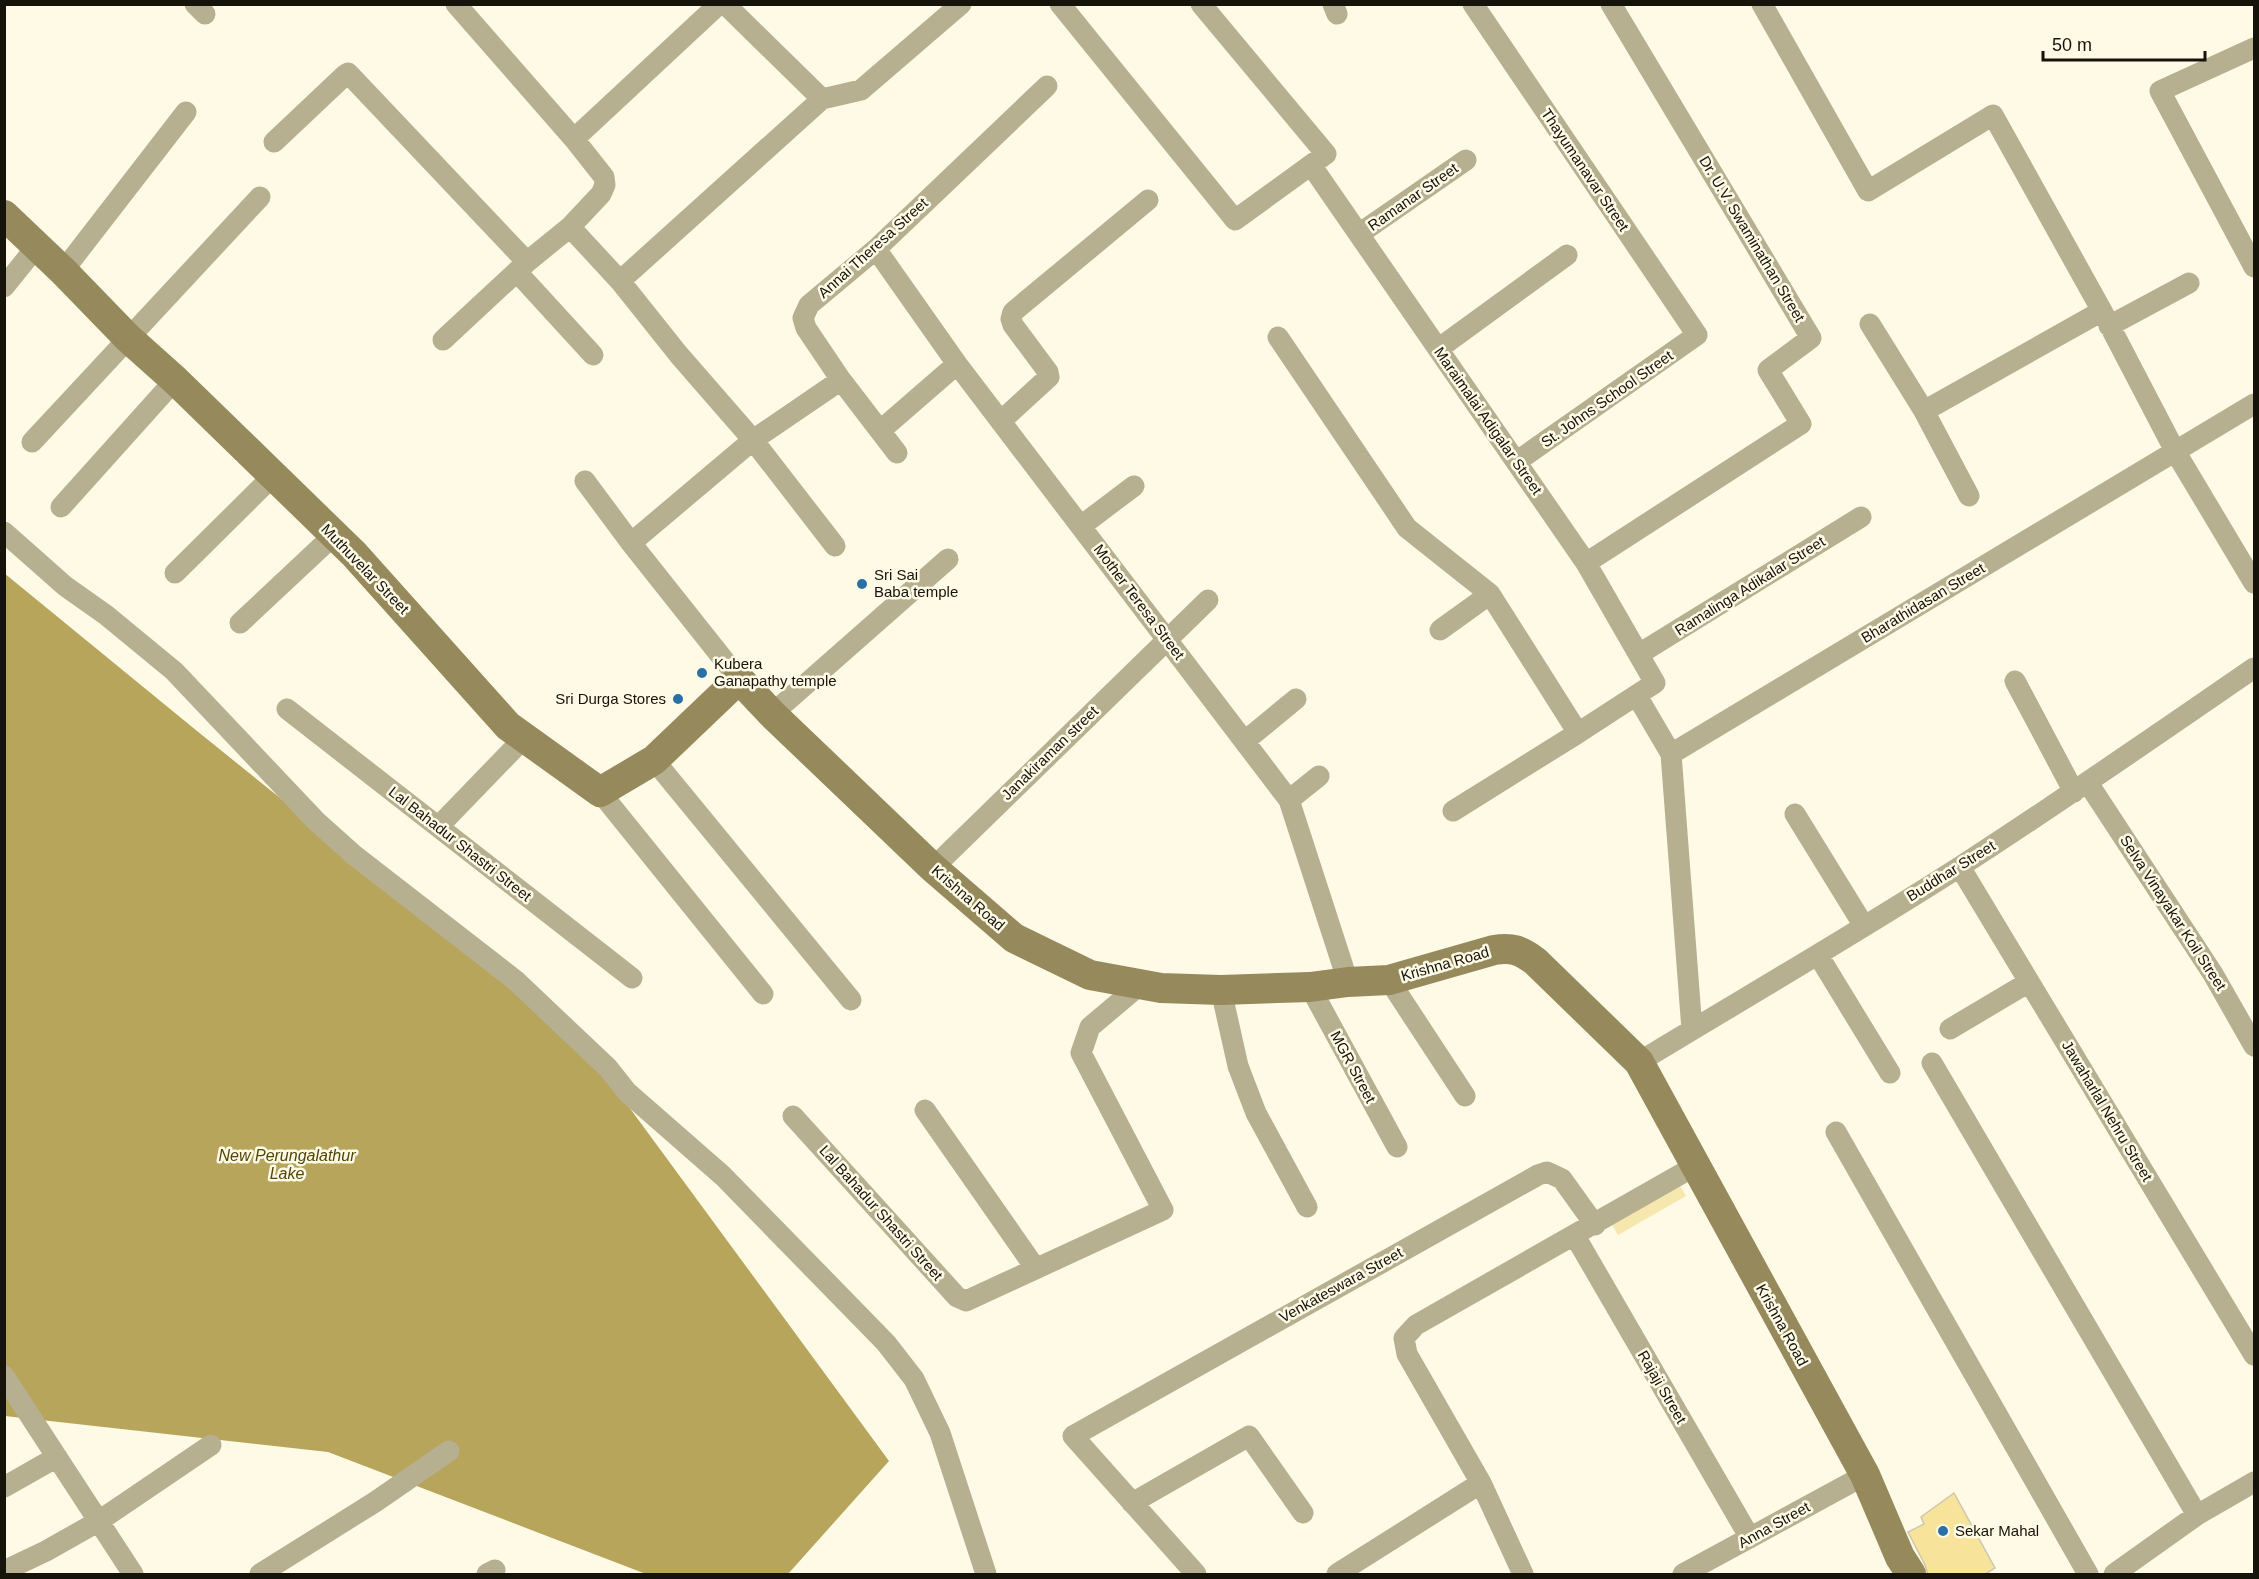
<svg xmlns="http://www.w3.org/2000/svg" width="2259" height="1579" font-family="Arial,sans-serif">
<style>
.green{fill:#f5e7ae}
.water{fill:#b7a55c}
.building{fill:#f7e49a;stroke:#cdc7af;stroke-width:1.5}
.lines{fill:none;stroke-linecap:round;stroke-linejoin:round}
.street{stroke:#b6af90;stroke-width:21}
.secondary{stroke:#968a5c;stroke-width:30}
.poi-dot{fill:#2b70a5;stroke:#fefae6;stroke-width:2}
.labels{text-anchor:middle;stroke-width:5;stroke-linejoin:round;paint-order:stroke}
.street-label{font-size:15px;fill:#15130a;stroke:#fefae6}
.poi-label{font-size:15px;fill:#15130a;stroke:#fefae6;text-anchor:start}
.water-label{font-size:16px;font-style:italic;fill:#53450a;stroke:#fefae6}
</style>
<rect width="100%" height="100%" fill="#fefae6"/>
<path class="green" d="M1676,1179L1686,1196L1618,1235L1608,1218Z"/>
<path class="water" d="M4,573L197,731L579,1039L889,1461L788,1574H646L328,1452L5,1416Z"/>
<path class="building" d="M1954,1493L1995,1568L1984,1575H1928L1925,1565L1908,1532L1924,1524L1921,1517Z"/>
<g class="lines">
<path class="street" d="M195,4L205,14
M456,4L574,139L604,177L605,185L601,194L570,227
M725,4L822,99
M1060,4L1235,220L1326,154L1201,4
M1333,4L1337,14
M1473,4L1697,335L1516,462
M1762,4L1868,191L1993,115L2102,311L2175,451L2254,583
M2254,48L2160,91L2254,267
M574,139L719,4
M274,142L345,75L348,73L527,262
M1359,234L1466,160
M876,249L957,364L1289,800L1348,982
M63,271L186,112
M517,272L593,355
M4,287L37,246
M1870,324L1924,411L1969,496
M2109,326L2189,283
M1278,337L1407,528L1490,594L1578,733L1655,683L1586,563L1311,165
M443,340L527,262L570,227L620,281
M1438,349L1567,255
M1924,411L2102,311
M1001,421L1049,377L1048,372L1013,325L1011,319L1013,312L1148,200
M881,430L957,364
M32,442L260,197
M897,453L841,380L806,328L803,318L809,305L876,249L1047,86
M585,481L631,543
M61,507L175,380
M1081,526L1134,486
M4,532L65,586L106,615L174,671L316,821L354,855L515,980L608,1068L627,1092L723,1176L886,1343L914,1379L940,1433L986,1574
M835,546L753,440L841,380
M1586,563L1801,424L1768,370L1811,338L1611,4
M175,573L273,476
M240,623L334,535
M1440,630L1490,594
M1639,654L1861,517
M739,679L631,543L753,440L679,355L620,281L822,99L861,90L961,4
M2015,681L2074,792
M1637,696L1671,754L1692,1030
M287,709L632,978
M772,714L948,559
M1245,741L1296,699
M1671,754L2254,404
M654,760L851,1000
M2088,783L2213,974L2254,1046
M600,792L763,994
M1289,800L1319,776
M1453,811L1578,733
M1795,814L1864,926
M438,827L524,738
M1960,867L2254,1355
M933,868L1208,600
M1818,955L1890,1073
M1389,980L1465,1096
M1310,987L1397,1147
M1221,990L1238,1066L1256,1113L1307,1207
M1950,1029L2029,982
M1639,1062C1746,997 1855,934 1961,866C2060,802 2157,735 2254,668
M1932,1063L2197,1515
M925,1110L1036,1269
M793,1116L957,1297L966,1301L1163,1210L1081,1053L1090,1027L1141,984
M1836,1132L2088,1574
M1575,1236L1750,1538
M4,1376L133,1574
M4,1487L57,1457
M1132,1503L1249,1436L1303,1513
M4,1571L46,1551L99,1521L211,1445
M260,1574L375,1502L449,1451
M487,1574L495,1570
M1196,1574L1073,1436L1538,1175L1547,1172L1562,1179L1595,1225
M1337,1574L1481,1483
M1523,1574L1481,1483L1407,1354L1404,1338L1416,1325L1695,1166
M1683,1574L1865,1475
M2114,1574L2197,1515L2254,1482"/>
<path class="secondary" d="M4,215L63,271L128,338L175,380L354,554L508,726L600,792L654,760L739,679L772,714L933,868L1014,938L1090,975L1161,988L1221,990L1310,987L1348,982L1389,980L1494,950C1512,947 1520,950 1535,961L1639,1062L1865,1475L1900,1557L1911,1574"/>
</g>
<g class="poi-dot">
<circle cx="862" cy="584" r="6"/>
<circle cx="702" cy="673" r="6"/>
<circle cx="678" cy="699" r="6"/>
<circle cx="1943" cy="1531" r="6"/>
</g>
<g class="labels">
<g class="street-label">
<text transform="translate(1585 170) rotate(56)" y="5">Thayumanavar Street</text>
<text transform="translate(1413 197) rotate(-35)" y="5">Ramanar Street</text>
<text transform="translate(1752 239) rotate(59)" y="5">Dr. U.V. Swaminathan Street</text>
<text transform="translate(873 248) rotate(-42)" y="5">Annai Theresa Street</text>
<text transform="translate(1607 399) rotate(-35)" y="5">St. Johns School Street</text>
<text transform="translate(1488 421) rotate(55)" y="5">Maraimalai Adigalar Street</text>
<text transform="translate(365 569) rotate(46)" y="5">Muthuvelar Street</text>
<text transform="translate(1750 586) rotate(-32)" y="5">Ramalinga Adikalar Street</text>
<text transform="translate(1139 602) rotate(53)" y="5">Mother Teresa Street</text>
<text transform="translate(1923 603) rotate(-31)" y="5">Bharathidasan Street</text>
<text transform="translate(1050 753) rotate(-44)" y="5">Janakiraman street</text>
<text transform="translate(460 844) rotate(38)" y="5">Lal Bahadur Shastri Street</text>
<text transform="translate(1951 871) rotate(-32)" y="5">Buddhar Street</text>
<text transform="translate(968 898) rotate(41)" y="5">Krishna Road</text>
<text transform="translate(2173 913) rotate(57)" y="5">Selva Vinayakar Koil Street</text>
<text transform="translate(1445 964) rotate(-16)" y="5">Krishna Road</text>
<text transform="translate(1353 1067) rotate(62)" y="5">MGR Street</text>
<text transform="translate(2107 1111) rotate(59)" y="5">Jawaharlal Nehru Street</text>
<text transform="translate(881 1213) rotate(48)" y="5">Lal Bahadur Shastri Street</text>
<text transform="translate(1341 1285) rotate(-29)" y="5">Venkateswara Street</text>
<text transform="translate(1782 1325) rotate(61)" y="5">Krishna Road</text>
<text transform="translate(1662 1387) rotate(60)" y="5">Rajaji Street</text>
<text transform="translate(1774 1525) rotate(-29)" y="5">Anna Street</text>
</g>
<g class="poi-label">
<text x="874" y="580">Sri Sai<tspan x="874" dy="17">Baba temple</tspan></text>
<text x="714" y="669">Kubera<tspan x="714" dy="17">Ganapathy temple</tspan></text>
<text x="666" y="704" text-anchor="end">Sri Durga Stores</text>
<text x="1955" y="1536">Sekar Mahal</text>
</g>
<g class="water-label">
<text x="287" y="1161">New Perungalathur<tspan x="287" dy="18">Lake</tspan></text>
</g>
</g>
<rect width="2259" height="1579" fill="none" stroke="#15130a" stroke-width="12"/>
<path d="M2043 51v9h162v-9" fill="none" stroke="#15130a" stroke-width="3"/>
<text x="2052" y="51" font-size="18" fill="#15130a" stroke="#fefae6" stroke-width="4.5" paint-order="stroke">50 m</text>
</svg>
